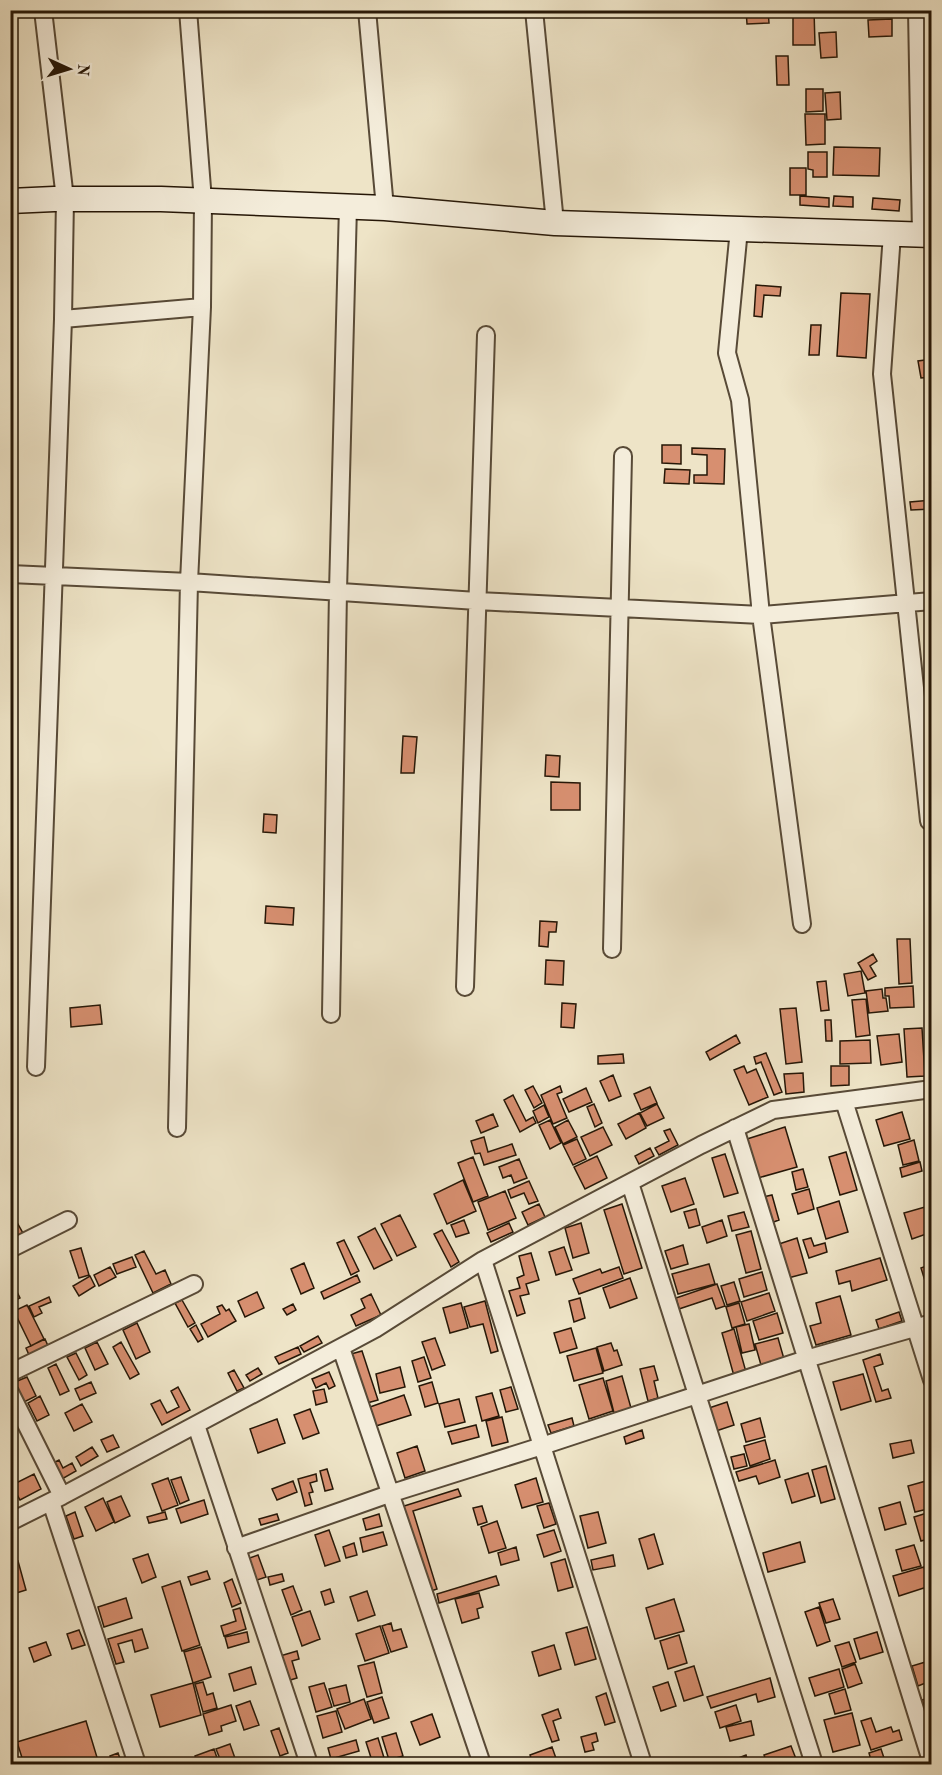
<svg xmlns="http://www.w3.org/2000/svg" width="942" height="1775" font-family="'Old Standard TT',serif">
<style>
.building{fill:#d78f70;stroke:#261707;stroke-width:1.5}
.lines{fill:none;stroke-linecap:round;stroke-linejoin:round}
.minor-casing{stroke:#584a37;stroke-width:20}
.secondary-casing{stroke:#261707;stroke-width:27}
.minor{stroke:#f4eddb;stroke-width:16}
.secondary{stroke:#f4eddb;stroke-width:24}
</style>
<rect width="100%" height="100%" fill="#eee4c7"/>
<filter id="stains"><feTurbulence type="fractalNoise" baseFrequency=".00333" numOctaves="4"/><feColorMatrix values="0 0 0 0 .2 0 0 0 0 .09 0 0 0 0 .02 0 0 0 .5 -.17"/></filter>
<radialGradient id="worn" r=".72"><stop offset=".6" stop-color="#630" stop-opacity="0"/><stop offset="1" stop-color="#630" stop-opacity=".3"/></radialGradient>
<path class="building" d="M746,10H768L769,23L747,24Z
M793,10H814L815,45H793Z
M892,19V36L869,37L868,20Z
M836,32L837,57L821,58L819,33Z
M776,56H788L789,85H777Z
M806,89H823V111L806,112Z
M840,92L841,119L827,120L825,93Z
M805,114H825V144L806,145Z
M834,147L880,148L879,176L833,175Z
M808,152H827V177H813V170L808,169Z
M790,168H806V195H790Z
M800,196L829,198V207L800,205Z
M834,196L853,197V207L833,206Z
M873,198L900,200L899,211L872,209Z
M756,285L781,287L780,296L764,295L762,317L754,316Z
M841,293L870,294L866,358L837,356Z
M811,325H821L819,355H809Z
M932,359V377L921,378L918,361Z
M662,445H681V464L662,463Z
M692,448L725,449L724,484L694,483V475H707V455L692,454Z
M665,469L690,470L689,484L664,483Z
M932,500V509L911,510L910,502Z
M403,736L417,737L414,773H401Z
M546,755L560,756L559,777L545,776Z
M551,782L580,783V810H551Z
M264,814L277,815L276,833L263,832Z
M266,906L294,908L293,925L265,923Z
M540,921L557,922L556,932H549L548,947L539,946Z
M897,939H910L912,983L899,984Z
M873,954L877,961L870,966L876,976L868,980L858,963Z
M546,960L564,961L563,985L545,984Z
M861,971L865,993L848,996L844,974Z
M826,981L829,1010L821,1011L817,982Z
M913,986L914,1007L890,1008L889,996H885V988Z
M882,989L883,998H886L888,1011L869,1013L866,991Z
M866,999L870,1035L856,1037L852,1000Z
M562,1003L576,1004L574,1028L561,1027Z
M100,1005L102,1024L71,1027L70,1008Z
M796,1008L802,1062L786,1064L780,1009Z
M825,1020H831L832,1041H826Z
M922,1028L925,1076L907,1077L904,1029Z
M899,1034L902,1062L881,1065L877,1036Z
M736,1035L740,1043L710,1060L706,1052Z
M870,1040L871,1063L840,1064V1041Z
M766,1053L782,1092L774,1095L761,1062L756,1064L754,1057Z
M623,1054L624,1063L598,1064V1056Z
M744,1066L747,1073L756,1069L768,1097L749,1105L734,1070Z
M831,1066H849V1085L831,1086Z
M803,1073L804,1092L786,1094L784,1074Z
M613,1075L621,1096L609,1101L600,1081Z
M533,1086L542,1103L534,1108L525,1090Z
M560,1086L562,1092L557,1094L567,1118L553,1124L541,1095Z
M650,1087L657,1103L641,1110L634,1094Z
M586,1088L592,1102L569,1112L563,1099Z
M513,1095L526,1121L533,1117L536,1123L520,1132L504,1100Z
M594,1104L602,1123L595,1127L587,1107Z
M657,1104L664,1118L647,1126L640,1113Z
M544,1105L549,1117L538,1123L533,1111Z
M902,1112L910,1139L884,1146L876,1120Z
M639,1113L646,1128L626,1139L618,1124Z
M493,1114L498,1126L481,1133L476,1121Z
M550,1120L561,1143L550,1149L539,1125Z
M568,1120L577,1137L563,1144L555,1127Z
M603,1127L612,1145L590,1156L581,1137Z
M785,1127L797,1167L758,1178L747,1139Z
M670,1129L678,1145L659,1155L655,1148L669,1141L664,1131Z
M484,1137L488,1152L512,1144L516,1155L484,1165L480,1153L475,1154L471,1141Z
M577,1139L586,1159L573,1165L563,1145Z
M914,1140L919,1161L903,1165L898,1145Z
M650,1148L654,1156L639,1164L635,1156Z
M846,1152L857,1190L840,1195L829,1157Z
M725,1154L738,1193L724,1197L712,1158Z
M597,1156L607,1178L585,1189L574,1167Z
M473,1157L488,1196L473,1202L458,1163Z
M519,1159L527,1178L514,1183L511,1175L503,1178L499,1167Z
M920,1162L922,1171L902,1177L900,1168Z
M803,1169L808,1187L796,1190L792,1172Z
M685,1178L694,1204L671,1212L662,1186Z
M463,1180L476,1211L447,1224L434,1194Z
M529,1181L538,1201L529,1204L524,1193L511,1198L508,1190Z
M809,1189L814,1209L798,1214L792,1194Z
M505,1191L516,1218L488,1230L478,1202Z
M772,1195L779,1220L771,1223L763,1197Z
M839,1201L848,1232L826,1239L817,1208Z
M539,1204L545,1217L528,1225L522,1212Z
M622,1204L642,1268L624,1274L604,1210Z
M932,1205V1232L912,1239L904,1213Z
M696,1209L700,1225L689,1228L684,1212Z
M744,1212L749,1227L732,1231L728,1216Z
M400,1215L416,1247L397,1256L381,1224Z
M14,1217L24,1235L13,1240L10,1235V1219Z
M464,1220L469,1233L456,1237L451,1225Z
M722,1220L727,1236L707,1243L702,1227Z
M509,1223L513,1232L491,1242L487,1233Z
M581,1223L589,1253L573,1258L565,1228Z
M375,1228L392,1260L374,1269L358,1237Z
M442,1230L459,1262L451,1267L434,1234Z
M751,1231L761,1269L746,1273L736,1235Z
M797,1238L807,1273L788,1278L779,1244Z
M811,1238L814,1246L825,1243L827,1252L809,1258L803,1240Z
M344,1240L359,1271L351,1275L337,1243Z
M683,1245L688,1264L671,1269L665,1251Z
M564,1247L572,1270L556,1275L549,1252Z
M81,1248L89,1275L79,1278L70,1251Z
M144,1251L156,1274L165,1270L171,1284L153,1293L135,1255Z
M531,1253L539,1280L526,1284L529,1294L520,1296L525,1313L517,1316L509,1291L520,1288L517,1278L524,1275L519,1256Z
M132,1257L136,1267L117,1274L113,1264Z
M880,1258L887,1280L852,1291L850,1281L839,1284L836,1271Z
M304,1263L314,1288L301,1294L291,1269Z
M709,1264L715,1284L678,1294L672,1274Z
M932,1264V1293L929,1294L921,1268Z
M110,1267L116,1277L99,1286L94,1275Z
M619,1267L623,1278L579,1294L573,1279L600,1269L602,1273Z
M762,1272L767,1290L744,1297L739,1279Z
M357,1275L360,1282L324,1299L321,1292Z
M90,1276L95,1286L79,1296L73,1286Z
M10,1278L20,1298L10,1303Z
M630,1278L637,1298L610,1308L603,1288Z
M734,1282L740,1301L727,1305L721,1286Z
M717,1284L725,1306L716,1309L712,1298L679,1309L676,1298Z
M257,1292L264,1308L245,1317L238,1301Z
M769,1293L775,1311L747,1321L741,1302Z
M371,1294L381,1315L356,1326L351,1315L365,1308L361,1299Z
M840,1296L851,1335L816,1345L810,1326L821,1323L816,1303Z
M49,1297L51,1302L39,1307L42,1313L34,1317L29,1306Z
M580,1298L585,1318L574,1322L569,1301Z
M182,1300L195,1323L188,1327L175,1303Z
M485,1301L498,1351L491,1353L483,1324L470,1327L464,1307Z
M461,1303L468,1328L450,1333L443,1308Z
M739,1303L745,1324L732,1328L726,1307Z
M293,1304L296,1310L287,1315L283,1309Z
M27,1305L44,1339L31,1346L14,1311Z
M222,1305L226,1311L229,1309L236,1321L208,1337L201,1324L220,1314L217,1307Z
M899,1312L902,1321L879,1329L876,1320Z
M777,1313L783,1333L759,1340L753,1321Z
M137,1323L150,1352L136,1359L123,1330Z
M749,1324L755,1350L742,1353L736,1327Z
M196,1325L203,1339L198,1342L190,1329Z
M571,1328L577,1348L560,1353L554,1333Z
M734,1329L746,1372L734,1376L722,1333Z
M318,1336L322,1343L304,1352L300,1346Z
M435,1338L445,1365L432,1370L422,1342Z
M778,1338L784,1359L761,1365L755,1344Z
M45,1339L48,1346L29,1355L26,1348Z
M97,1342L108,1364L95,1370L85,1348Z
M121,1342L139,1374L130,1379L113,1347Z
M611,1343L614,1351L617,1350L622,1365L604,1371L597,1347Z
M298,1347L301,1354L279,1364L275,1357Z
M596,1348L603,1373L574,1381L567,1356Z
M362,1351L378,1400L367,1403L351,1354Z
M76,1353L87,1375L79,1380L67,1357Z
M880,1354L883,1364L874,1367L882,1391L888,1389L891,1398L876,1402L863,1360Z
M424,1357L431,1378L418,1382L412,1361Z
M56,1364L69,1391L60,1395L48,1368Z
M654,1366L658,1380L654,1381L658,1398L648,1401L640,1369Z
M400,1367L405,1387L380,1393L376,1374Z
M258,1368L262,1374L250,1381L246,1375Z
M234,1370L244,1388L237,1391L228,1373Z
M329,1372L335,1386L329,1389L326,1383L316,1388L312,1379Z
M863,1374L871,1401L841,1410L833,1382Z
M622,1376L631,1408L614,1413L606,1381Z
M27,1377L36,1396L24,1402L15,1382Z
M603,1378L613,1411L589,1419L579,1385Z
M91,1382L96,1393L80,1400L75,1389Z
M432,1382L438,1403L425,1407L419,1386Z
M178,1387L190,1410L162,1425L151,1404L160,1400L167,1413L179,1407L171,1391Z
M511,1387L518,1409L506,1412L500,1390Z
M324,1389L327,1402L316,1405L313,1391Z
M492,1393L499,1416L482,1421L476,1397Z
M404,1395L411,1415L376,1426L370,1407Z
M40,1396L49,1415L37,1421L28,1403Z
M459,1399L465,1422L445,1427L439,1404Z
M727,1402L734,1425L716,1431L709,1408Z
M82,1404L92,1422L74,1431L65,1413Z
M310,1409L319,1433L303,1439L294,1415Z
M502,1417L508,1442L492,1446L486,1421Z
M572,1418L574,1426L551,1433L548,1425Z
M760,1418L765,1437L746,1442L741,1424Z
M277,1419L285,1443L258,1453L250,1429Z
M476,1425L479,1437L452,1444L448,1432Z
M642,1430L644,1438L626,1444L624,1437Z
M113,1435L119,1447L107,1452L101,1440Z
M765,1440L770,1459L750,1466L744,1446Z
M911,1440L914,1453L893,1458L890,1444Z
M417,1446L425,1471L405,1478L397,1453Z
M92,1447L98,1456L81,1466L76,1457Z
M744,1454L747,1466L734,1469L731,1457Z
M59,1460L63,1468L72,1463L76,1471L62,1479L53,1463Z
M775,1460L780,1477L759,1484L756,1476L739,1481L736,1472Z
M826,1466L835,1499L821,1503L812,1470Z
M327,1469L333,1489L325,1491L320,1471Z
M808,1473L815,1496L792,1503L785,1480Z
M34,1474L41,1489L20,1500L12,1485Z
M316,1474L317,1481L310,1483L313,1492L309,1493L312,1504L305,1506L298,1479Z
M181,1477L189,1500L180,1504L171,1480Z
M168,1478L178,1505L162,1511L152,1484Z
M536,1478L543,1502L522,1508L515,1485Z
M293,1481L297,1492L277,1500L272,1489Z
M926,1481L932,1499V1508L915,1512L908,1486Z
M458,1489L461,1496L413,1511L437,1589L428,1592L401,1507Z
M121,1496L130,1516L115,1523L107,1502Z
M103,1498L114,1522L96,1531L85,1507Z
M204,1500L208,1514L181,1523L176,1509Z
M900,1502L906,1524L885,1530L879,1508Z
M549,1503L556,1524L544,1528L537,1506Z
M482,1506L487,1522L478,1525L473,1508Z
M75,1512L83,1536L74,1539L66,1516Z
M165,1512L167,1519L149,1523L147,1517Z
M598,1512L606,1543L588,1548L580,1516Z
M927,1513L932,1529V1538L921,1541L914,1517Z
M277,1514L279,1520L261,1525L259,1519Z
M379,1514L382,1526L366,1530L363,1519Z
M497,1521L506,1548L489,1553L481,1527Z
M329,1530L340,1561L325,1566L315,1535Z
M554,1530L561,1551L544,1557L537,1535Z
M383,1532L387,1545L363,1552L360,1538Z
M654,1534L663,1564L648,1569L639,1539Z
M800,1542L805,1562L768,1572L763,1553Z
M354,1543L357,1555L346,1558L343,1547Z
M914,1545L921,1566L902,1571L896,1550Z
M516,1547L519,1560L501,1565L498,1553Z
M148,1554L156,1577L142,1583L133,1559Z
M258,1555L266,1577L254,1581L247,1559Z
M613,1555L615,1566L593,1570L591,1560Z
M565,1559L573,1587L558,1591L551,1563Z
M18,1561L26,1590L10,1595V1563Z
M924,1567L930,1586L899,1596L893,1576Z
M207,1571L210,1579L191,1585L188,1577Z
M282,1574L284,1581L270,1585L268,1577Z
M496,1576L499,1585L439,1603L437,1594Z
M232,1579L241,1603L232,1607L224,1583Z
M180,1581L200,1645L182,1651L162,1587Z
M293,1586L302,1610L291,1615L282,1590Z
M330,1589L334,1602L325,1605L321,1592Z
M367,1591L375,1615L358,1621L350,1597Z
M479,1593L483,1607L477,1609L479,1618L462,1623L455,1599Z
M126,1598L132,1618L104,1627L98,1607Z
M674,1599L684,1631L655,1639L646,1608Z
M833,1599L840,1619L826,1623L819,1603Z
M819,1607L830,1641L817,1646L805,1612Z
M240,1608L246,1629L224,1636L221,1626L236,1621L233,1610Z
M310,1611L320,1639L302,1646L292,1617Z
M391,1623L393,1631L401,1629L407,1647L391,1652L382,1626Z
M380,1626L389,1653L365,1661L356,1634Z
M587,1627L596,1659L575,1665L566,1633Z
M142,1629L148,1648L135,1652L132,1640L118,1644L124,1662L116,1664L108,1639Z
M79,1630L85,1645L72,1649L67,1634Z
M247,1632L249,1642L228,1648L225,1637Z
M877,1632L883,1652L860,1659L854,1639Z
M679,1635L687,1663L668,1669L660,1641Z
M46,1642L51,1655L34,1662L29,1648Z
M849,1642L856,1662L842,1667L835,1646Z
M554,1645L561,1669L539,1676L532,1652Z
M201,1647L211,1677L193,1683L184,1652Z
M297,1651L299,1659L292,1661L297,1678L287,1681L280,1656Z
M932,1660V1671L925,1673L928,1682L918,1686L912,1666Z
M374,1662L382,1693L367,1697L358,1666Z
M855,1664L862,1683L848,1688L842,1669Z
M694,1666L703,1695L684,1701L675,1672Z
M251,1667L256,1684L234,1691L229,1674Z
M839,1669L844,1687L815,1696L809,1678Z
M770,1678L775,1697L758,1702L756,1694L711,1708L707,1697Z
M203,1682L207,1695L213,1693L217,1708L203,1712L195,1684Z
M668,1682L676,1706L661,1711L653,1687Z
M193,1683L201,1715L160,1727L151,1695Z
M324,1683L332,1707L316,1712L309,1687Z
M346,1685L350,1702L334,1706L329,1689Z
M845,1689L851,1710L835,1714L829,1694Z
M606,1693L615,1722L605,1725L596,1697Z
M382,1697L389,1718L374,1723L367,1702Z
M932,1697V1725H931L922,1700Z
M364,1699L371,1719L345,1729L337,1709Z
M250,1701L259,1725L244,1730L236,1706Z
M231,1705L236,1721L221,1726L222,1731L209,1735L203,1714Z
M736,1705L741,1721L720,1728L715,1712Z
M558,1709L561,1718L553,1721L559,1740L552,1742L542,1715Z
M336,1711L342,1732L323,1738L317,1716Z
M852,1713L860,1745L833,1752L824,1720Z
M432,1714L440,1737L420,1745L411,1722Z
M871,1718L876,1732L891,1727L893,1732L899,1730L902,1740L871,1750L861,1721Z
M86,1721L99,1764H24L17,1742Z
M751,1721L754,1735L730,1741L726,1727Z
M279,1728L288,1753L280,1756L271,1731Z
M396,1733L403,1756L389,1760L382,1737Z
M596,1733L598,1741L592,1743L594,1750L585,1752L581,1737Z
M378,1738L385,1761L373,1764L366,1742Z
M356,1740L359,1751L331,1759L328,1748Z
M230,1744L237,1764H222L216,1749Z
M791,1746L798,1764H767L764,1755Z
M552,1747L558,1764H533L530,1755Z
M214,1749L219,1764H212L210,1759L197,1763L195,1756Z
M881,1749L886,1764H872L869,1753Z
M118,1753L122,1764H113L110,1756Z
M746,1755L748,1762L742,1764H728V1762Z
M190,1758L192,1764H172Z"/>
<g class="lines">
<g class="minor-casing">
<path id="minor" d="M43,10L65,199L63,319L202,307L203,201L188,10
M367,10L385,208
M534,10L555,223
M917,10L921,234
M739,229L727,353L740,400L761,615L802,924
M892,234L882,374L929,821
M10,574L189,582L477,601L761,615L932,601
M612,949L623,456
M465,987L486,335
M331,1014L338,591L348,206
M36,1067L63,319
M844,1101L932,1380
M177,1128L189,582L202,307
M735,1128L932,1764
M630,1183L814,1764
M10,1249L68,1220
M483,1260L643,1764
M341,1348L482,1764
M10,1373L194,1284
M10,1392L62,1496
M196,1425L309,1764
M51,1502L137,1764
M10,1522L62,1496L375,1329L483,1260L701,1145L773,1110L932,1089
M236,1548L389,1494L542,1446L806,1359L932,1323"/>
</g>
<g class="secondary-casing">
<path id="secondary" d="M10,201L54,199H161L385,208L555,223L932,235"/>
</g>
<use href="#minor" class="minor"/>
<use href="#secondary" class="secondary"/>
</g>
<rect width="942" height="1775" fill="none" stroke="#eee4c7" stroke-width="36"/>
<rect x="12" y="12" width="918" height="1751" fill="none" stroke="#261707" stroke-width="3"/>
<rect x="18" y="18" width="906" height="1739" fill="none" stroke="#261707" stroke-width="1.5"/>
<g transform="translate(69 69) rotate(94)" stroke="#f4eddb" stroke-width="4.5" paint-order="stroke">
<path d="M0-4.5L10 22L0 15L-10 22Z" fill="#261707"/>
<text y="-9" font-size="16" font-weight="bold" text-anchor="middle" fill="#261707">N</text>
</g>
<rect width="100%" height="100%" filter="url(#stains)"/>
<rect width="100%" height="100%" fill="url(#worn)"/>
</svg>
